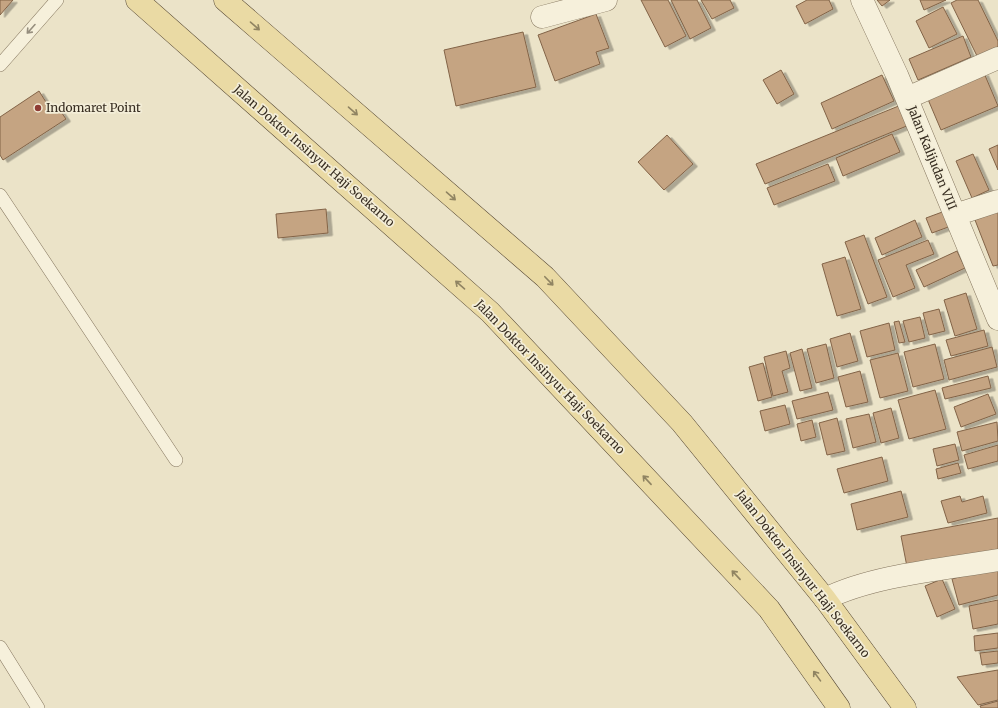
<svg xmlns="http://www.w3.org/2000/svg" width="998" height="708" font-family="Merriweather,serif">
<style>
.building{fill:#c5a482;stroke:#826347;filter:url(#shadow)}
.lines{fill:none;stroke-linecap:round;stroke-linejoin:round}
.service-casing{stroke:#85765f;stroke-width:14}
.minor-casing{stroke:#85765f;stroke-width:23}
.primary-casing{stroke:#534532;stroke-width:23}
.service{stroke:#f6f0db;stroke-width:13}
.minor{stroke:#f6f0db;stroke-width:22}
.primary{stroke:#eadaa4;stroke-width:22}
.oneway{stroke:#908462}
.oneway2{stroke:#968e7e}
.poi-dot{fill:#8f3c34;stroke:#f3edd7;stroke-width:1.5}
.labels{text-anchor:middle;stroke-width:3.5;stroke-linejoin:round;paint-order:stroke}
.poi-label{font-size:12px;fill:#372d21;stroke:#f3edd7;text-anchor:start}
.street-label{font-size:12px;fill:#372d21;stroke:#f3edd7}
</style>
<defs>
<filter id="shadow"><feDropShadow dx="4.5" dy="2.5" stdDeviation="0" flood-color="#0004"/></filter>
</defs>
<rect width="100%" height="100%" fill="#ebe3c8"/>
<path class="building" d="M0,0H13L0,15Z
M641,0H668L686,36L665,47Z
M671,0H697L711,28L690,39Z
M701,0H730L734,8L712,19Z
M807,0H829L833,9L805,24L796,6Z
M877,0H890L882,6Z
M920,0H946L924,10Z
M957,0H978L998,41V47L978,58L951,3Z
M943,7L957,34L929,48L916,21Z
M596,14L609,48L596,52L600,64L555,81L538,35Z
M523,32L536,87L456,106L444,50Z
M963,36L971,57L918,80L909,59Z
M781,70L794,94L777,104L763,80Z
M984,73L998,106L941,130L927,97Z
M882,75L894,101L832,129L821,103Z
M39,91L51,110L57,106L66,119L3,160L0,155V117Z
M906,103L914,123L765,184L756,164Z
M892,134L900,152L843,176L836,158Z
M667,135L693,164L664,190L638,162Z
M998,145V170L989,149Z
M973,154L989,190L972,198L956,161Z
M828,164L835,181L774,205L767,188Z
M326,209L328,233L278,238L276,214Z
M945,211L951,226L932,233L926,218Z
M998,211V265L993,266L975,220Z
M915,220L922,237L882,255L875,238Z
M864,235L887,297L868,304L845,242Z
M928,240L934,254L906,265L915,288L893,297L878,260Z
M957,251L965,268L924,287L916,270Z
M845,257L861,309L837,316L822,264Z
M966,293L977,329L955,336L944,300Z
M939,309L945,331L929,335L923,313Z
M920,317L925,338L909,342L903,321Z
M899,321L905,342L899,343L894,322Z
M889,323L895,350L867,357L860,331Z
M984,330L988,346L951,356L946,340Z
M850,333L858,361L837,367L830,339Z
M826,344L834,378L816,383L807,349Z
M935,344L944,379L913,387L904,352Z
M992,347L997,367L949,380L944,360Z
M802,349L812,388L800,391L790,353Z
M786,351L790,368L782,371L788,392L773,396L764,357Z
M898,353L908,391L880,398L870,360Z
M763,363L772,397L758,401L749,367Z
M860,371L868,402L846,407L838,377Z
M988,376L991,388L945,399L942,388Z
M935,390L946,429L909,439L898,400Z
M828,392L833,410L797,419L792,401Z
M988,394L996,414L961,427L954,407Z
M785,405L790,424L765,431L760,411Z
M891,408L899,438L881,443L873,413Z
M869,414L876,442L853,448L846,419Z
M837,418L845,451L827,455L819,423Z
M812,420L816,437L801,441L797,424Z
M997,422L998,441L962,451L957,432Z
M955,444L959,460L937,466L933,449Z
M998,445V461L968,469L964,455Z
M882,457L888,481L844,493L837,469Z
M958,463L961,473L938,479L936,469Z
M901,491L908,517L857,530L851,504Z
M960,496L962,502L983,496L987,513L948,523L941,501Z
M998,518V555L908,572L901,536Z
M998,566V595L959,605L952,579Z
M942,579L955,609L937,617L925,586Z
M998,600V624L973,629L969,606Z
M998,633V648L975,651L974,636Z
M998,651V663L982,665L980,653Z
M998,670V700L978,705L957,677Z
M998,701V708H981L980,706Z"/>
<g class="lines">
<g class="service-casing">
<path id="service" d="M0,65L57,0
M0,195L176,460
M0,647L38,708"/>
</g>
<g class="minor-casing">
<path id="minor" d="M862,0L897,75L998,319
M542,17L606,0
M907,98L998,58
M955,215L998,201
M825,599C873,575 945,569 998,560"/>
</g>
<g class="primary-casing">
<path id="primary" d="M137,0L490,312L769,609L839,708
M225,0L545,277L682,423L825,599L905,708"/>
</g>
<use href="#service" class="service"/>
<use href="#minor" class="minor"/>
<use href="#primary" class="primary"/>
</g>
<defs><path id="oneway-shaft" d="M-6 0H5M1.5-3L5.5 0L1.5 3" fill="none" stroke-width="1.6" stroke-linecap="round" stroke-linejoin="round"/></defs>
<g class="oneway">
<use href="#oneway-shaft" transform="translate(255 26) rotate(41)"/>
<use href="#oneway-shaft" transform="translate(353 111) rotate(41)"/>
<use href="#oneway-shaft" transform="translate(451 196) rotate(41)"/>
<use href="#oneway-shaft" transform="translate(549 281) rotate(46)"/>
<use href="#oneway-shaft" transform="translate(460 285) rotate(-139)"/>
<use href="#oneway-shaft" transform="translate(647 480) rotate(-133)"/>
<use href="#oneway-shaft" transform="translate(736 575) rotate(-133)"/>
<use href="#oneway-shaft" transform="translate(817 676) rotate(-126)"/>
</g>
<use class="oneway2" href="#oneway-shaft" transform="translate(31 29) rotate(132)"/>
<circle class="poi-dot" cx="38" cy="108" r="4"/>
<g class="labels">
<g class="poi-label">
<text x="46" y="112">Indomaret Point</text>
</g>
<g class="street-label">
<text transform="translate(314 156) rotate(41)" y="4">Jalan Doktor Insinyur Haji Soekarno</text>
<text transform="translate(932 158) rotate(68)" y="4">Jalan Kalijudan VIII</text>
<text transform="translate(550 377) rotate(46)" y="4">Jalan Doktor Insinyur Haji Soekarno</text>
<text transform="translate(803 574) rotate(52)" y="4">Jalan Doktor Insinyur Haji Soekarno</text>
</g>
</g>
</svg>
